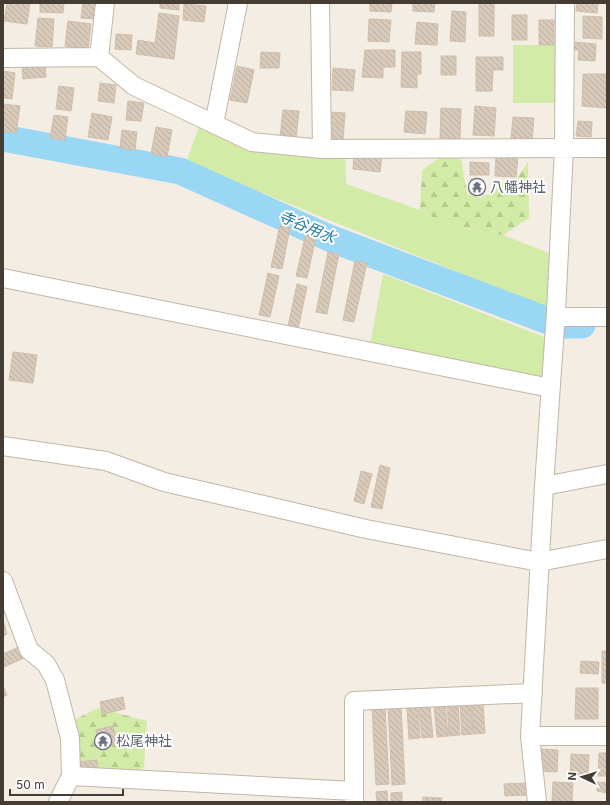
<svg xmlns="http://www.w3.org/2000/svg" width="610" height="805" font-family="Inter,'Noto Sans JP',sans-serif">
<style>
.grass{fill:#d2eba7}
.forest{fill:url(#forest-firs)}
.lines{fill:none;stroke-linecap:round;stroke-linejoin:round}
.river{stroke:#99d7f5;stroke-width:27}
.building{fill:url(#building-back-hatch);stroke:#d0beaa}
.street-casing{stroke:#c2b6a8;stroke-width:20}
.street{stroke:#fff;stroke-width:18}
.labels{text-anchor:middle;stroke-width:4;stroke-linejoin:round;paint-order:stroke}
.worship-label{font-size:14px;fill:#5b616d;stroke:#fff;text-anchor:start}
.water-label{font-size:15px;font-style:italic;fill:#227aa7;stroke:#fff}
</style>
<defs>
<pattern id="forest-firs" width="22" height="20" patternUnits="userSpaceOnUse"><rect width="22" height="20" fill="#d2eba7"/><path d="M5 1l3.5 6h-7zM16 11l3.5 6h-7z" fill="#b6ca90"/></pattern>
<pattern id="building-back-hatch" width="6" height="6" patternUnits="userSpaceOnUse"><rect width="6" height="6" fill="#d8caba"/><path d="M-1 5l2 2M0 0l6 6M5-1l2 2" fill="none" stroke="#bbaea0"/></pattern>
</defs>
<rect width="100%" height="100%" fill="#f3ede3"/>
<path class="grass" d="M513,45H564V103H513Z
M202,119L265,144L345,149L346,184L420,210L436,219L466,229L503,235L559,257L556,312L186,162Z
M383,274L554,341L550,388L369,351Z"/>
<path class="forest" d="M444,155L461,159L467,194L480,198L495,191L496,183L513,185L528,162L529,218L503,235L466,229L436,219L420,210L422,170Z
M98,708L147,721L144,767L123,779L71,776L66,724Z"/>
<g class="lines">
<path class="river" d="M3,138L180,171L329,238L559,325H582"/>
</g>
<path class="building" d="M7,3H30L27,24L4,21Z
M40,3H64L63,13L40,12Z
M83,3H98L96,19L81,18Z
M160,3H179V10L160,8Z
M370,3H392L391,12L370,11Z
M413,3H435L434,12L413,11Z
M479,3H494V36H479Z
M577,3H598L597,13L576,11Z
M184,4L206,6L204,22L183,20Z
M452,11L466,12L465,42L450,41Z
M159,13L179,16L174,59L136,54L138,40L155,43Z
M512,15H527V40H512Z
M583,16L602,17V39L583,38Z
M38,18L54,19L52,47L35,46Z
M369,19L391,20L389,42L368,41Z
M539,20H554V45H539Z
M68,21L91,24L88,49L65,46Z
M417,22L438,24L437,45L415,44Z
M116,34L132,35L131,50L115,49Z
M573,42L596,44L595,61L578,60L579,50H573Z
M365,50H395V67H383V78L362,77Z
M261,52L280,53L279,68H260Z
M402,52H421V74H417V88L401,87Z
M441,56H456V75H441Z
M476,57H503V70H493L492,91H476Z
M45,65L46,77L23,79L22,66Z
M237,66L254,70L247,103L230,100Z
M333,68L355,70L353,91L332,90Z
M3,71L15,73L12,99L3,98Z
M583,74H607V108L582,106Z
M100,83L116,85L114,103L98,101Z
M59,86L74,88L71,111L56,109Z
M128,101L144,103L141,121L126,120Z
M3,104L20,106L16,133L3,131Z
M475,106L496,108L494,136L473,135Z
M441,108L461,109L460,139L440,138Z
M283,110L299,111L296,139L280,138Z
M406,111L427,112L425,134L404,132Z
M329,112L345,113L343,141L327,140Z
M92,113L112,117L108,140L88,137Z
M54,115L68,117L65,140L50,138Z
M513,117L534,118L532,140L511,138Z
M578,121L592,122L591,137L576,136Z
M156,127L172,130L167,157L151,154Z
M122,130L137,132L135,150L120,148Z
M354,153L382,156L380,172L353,169Z
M496,155L518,156L516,177L495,176Z
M470,162L489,163V175H470Z
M471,179L483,180V195L470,194Z
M280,225L290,228L282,269L271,267Z
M306,234L316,237L307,278L296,276Z
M328,252L339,254L327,314L316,312Z
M355,261L367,263L354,322L343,320Z
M268,273L279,276L270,317L259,315Z
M297,284L307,287L298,329L288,326Z
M13,352L37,355L33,383L9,380Z
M380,465L390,468L382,509L371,507Z
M361,471L372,474L364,504L354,501Z
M3,620L7,634L3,636Z
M19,647L24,658L4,667L3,654Z
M602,651H607V683H602Z
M581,661L599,662L598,674L580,673Z
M3,686L7,695L3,697Z
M576,688H598V719H575Z
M123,697L125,709L102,714L100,702Z
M483,702L485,733L474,734L472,703Z
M460,703H471L473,734L462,735Z
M458,704L460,735L449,736L447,705Z
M434,705H445L448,736L437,737Z
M385,706L389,784L376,785L372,707Z
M401,706L405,784L392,785L388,707Z
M430,706L433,737L422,738L419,707Z
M418,707L420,738L409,739L407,708Z
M113,726L117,743L100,748L96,730Z
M540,749L558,750L557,772L539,771Z
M599,753H607V776H598Z
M571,754L589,755L588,777L570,776Z
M97,760L98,770L80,772V762Z
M553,782L573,783L572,802H552Z
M598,782L607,783V793L597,791Z
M527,783L528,795L505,796L504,784Z
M387,791L388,802H377L376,792Z
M402,792V802H391V793Z
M423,797L442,798L441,802H423Z"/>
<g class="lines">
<g class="street-casing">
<path id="street" d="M320,3L322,149
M99,57L105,3
M3,58L99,57L134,86L252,142L322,149L607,148
M214,124L238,3
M3,278L550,388
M556,317H607
M3,446L106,461L164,482L285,510L366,529L539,562L607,549
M544,486L607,474
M3,581L29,650L46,664L55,680L70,738L71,776L58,802
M530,736H607
M71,776L354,791
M354,801V701L533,693
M537,802L530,736L544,486L556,312L564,149L565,3"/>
</g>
<use href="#street" class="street"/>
</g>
<defs>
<g id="temple-ring" transform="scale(0.9)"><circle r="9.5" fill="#fff" stroke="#6b7280" stroke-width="1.5"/><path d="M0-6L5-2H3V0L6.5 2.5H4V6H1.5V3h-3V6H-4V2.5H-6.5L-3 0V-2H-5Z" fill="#6b7280"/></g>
</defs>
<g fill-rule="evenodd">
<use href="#temple-ring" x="477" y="187"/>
<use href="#temple-ring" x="103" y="741"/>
</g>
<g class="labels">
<g class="worship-label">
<text x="490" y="192">八幡神社</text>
<text x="116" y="746">松尾神社</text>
</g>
<g class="water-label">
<text transform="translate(307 227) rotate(23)" y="5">寺谷用水</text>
</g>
</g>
<rect width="610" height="805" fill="none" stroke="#453c33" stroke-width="8"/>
<g transform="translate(582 777) rotate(274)" stroke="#ffffff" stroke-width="3" paint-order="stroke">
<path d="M0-3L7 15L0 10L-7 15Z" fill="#453c33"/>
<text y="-6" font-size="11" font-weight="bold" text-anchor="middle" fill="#453c33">N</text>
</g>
<path d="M10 789v6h113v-6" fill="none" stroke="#453c33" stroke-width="2"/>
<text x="16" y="789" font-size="12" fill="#453c33" stroke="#ffffff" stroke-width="3" paint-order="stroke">50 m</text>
</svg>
